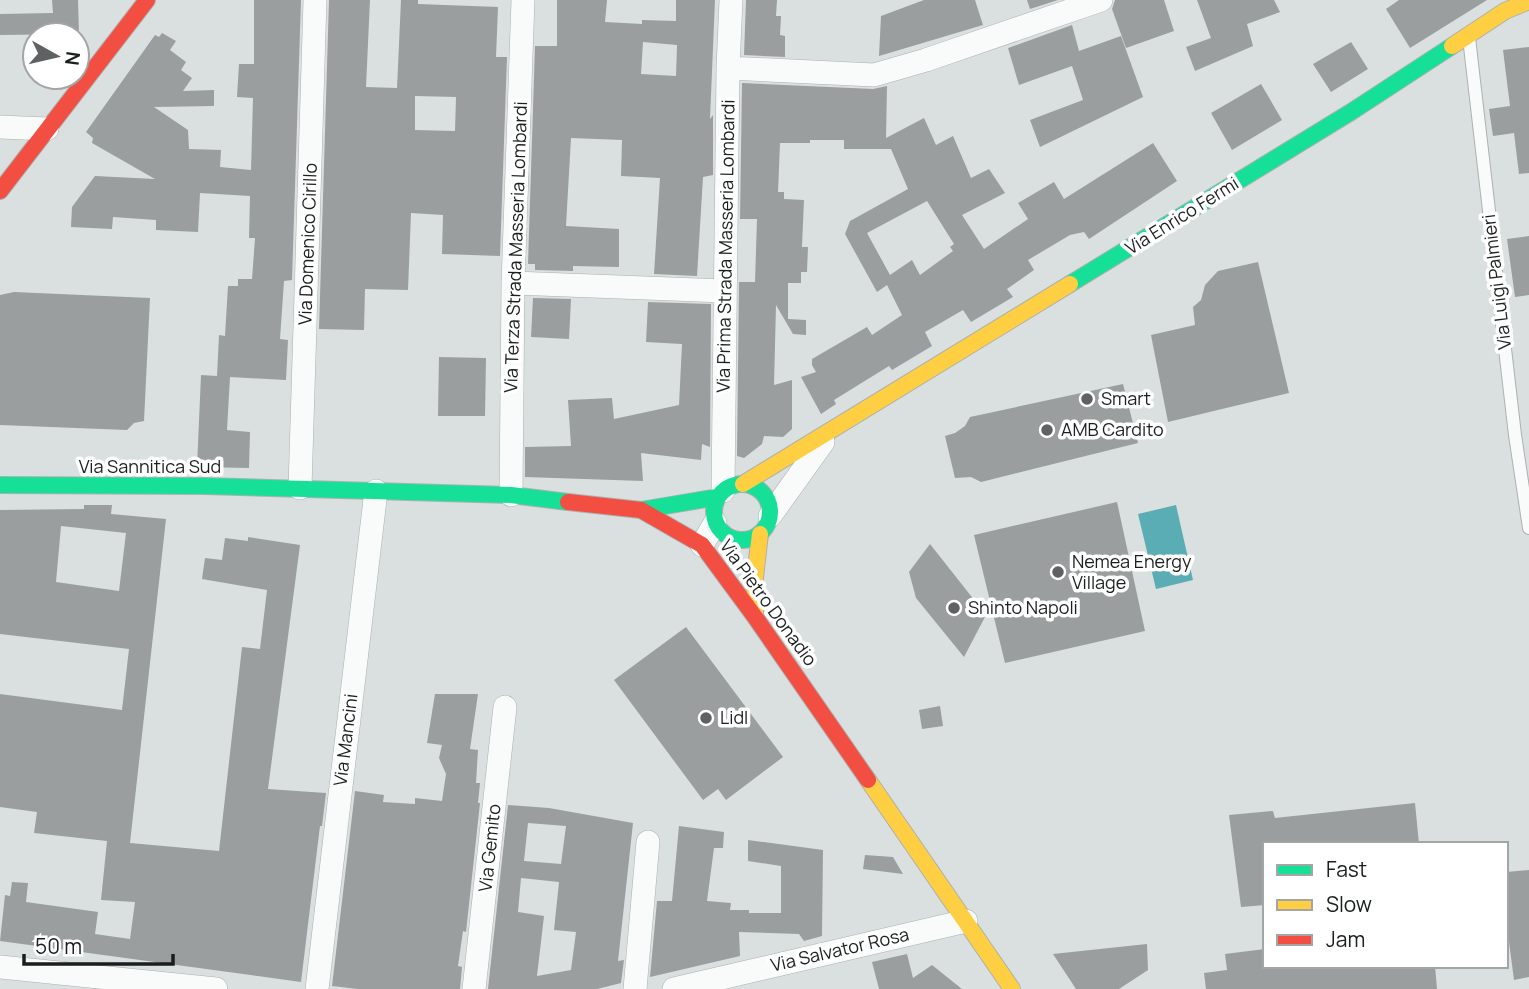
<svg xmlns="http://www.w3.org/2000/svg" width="1529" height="989" font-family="Manrope,sans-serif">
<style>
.water{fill:#5badb5}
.building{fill:#9a9e9e;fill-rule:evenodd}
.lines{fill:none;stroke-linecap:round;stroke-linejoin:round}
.lane-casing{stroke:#acb0b0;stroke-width:14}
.street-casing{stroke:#acb0b0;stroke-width:24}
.fast-casing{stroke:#acb0b0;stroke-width:18}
.slow-casing{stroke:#acb0b0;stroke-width:18}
.jam-casing{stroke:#acb0b0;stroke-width:18}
.lane{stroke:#f9fafa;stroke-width:12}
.street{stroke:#f9fafa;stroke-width:23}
.fast{stroke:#16e098;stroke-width:16}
.slow{stroke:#ffcf43;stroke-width:16}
.jam{stroke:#f24e42;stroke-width:16}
.poi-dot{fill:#5e6262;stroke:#fff;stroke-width:2.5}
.labels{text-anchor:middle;stroke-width:7;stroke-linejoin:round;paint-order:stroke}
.street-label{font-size:18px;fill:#1b1e1e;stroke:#fff}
.poi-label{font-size:18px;fill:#1b1e1e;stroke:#fff;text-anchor:start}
</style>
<rect width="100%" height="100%" fill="#dadfdf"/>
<path class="water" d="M1176,505L1193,580L1156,589L1138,514Z"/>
<path class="building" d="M52,0H78L79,34L0,35V14L53,13Z
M254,0H301L292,280L284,281L280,339L288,340L286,380L230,377L227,430L250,432L249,468L197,467L201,375L217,376L219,335L225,336L228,286H238V279H252L255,238H249L250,196L200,193L198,232L156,230V220L113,217L112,229L71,227L72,207L95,176L155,179L92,143L93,138L86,132L155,35L159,37L162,33L176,41L170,50L186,62L181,70L192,78L183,91L214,90V106L154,107L188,130L189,149L221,150L220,167L251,170L253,98L237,97L239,64H254Z
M329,0H370L366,87L397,88L401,0H418V4L498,7L496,57H507L500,256L442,254L443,215L411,213L408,290L365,289L364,330L319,329ZM415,96L456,97L455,131L415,130Z
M557,0H607L605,22L642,24V20L676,21V0H715L710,119L713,115V175L703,177L697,276L654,274L660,178L621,176L622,140L571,138L566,226L619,229V267L573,266V271L535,270V264H528L535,46H557ZM643,42L677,45L676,76L641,74Z
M746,0H777L776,16H781L780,35L785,36V57L744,55Z
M924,0H975L983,25L879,56L881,16Z
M1027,0H1058L1030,9Z
M1115,0H1164L1174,31L1126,48L1112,9Z
M1197,0H1274L1280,12L1247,24L1253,46L1195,71L1186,47L1211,38Z
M1399,0H1487L1410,48L1386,9Z
M1072,25L1079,51L1121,36L1143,97L1040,147L1030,120L1083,100L1072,66L1019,85L1008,48Z
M1351,42L1368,69L1331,92L1313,64Z
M1529,47V173L1519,174L1514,133L1493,136L1489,109L1510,106L1503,50Z
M742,83L873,89L887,86L886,138L924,118L936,145L953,136L971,178L989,169L1005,193L962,215L984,249L1028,219L1018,203L1054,182L1064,199L1153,143L1177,181L1089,239L1084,232L1070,235L1028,260L1034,270L1007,289L1013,297L971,322L963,310L925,332L932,346L892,370L889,366L834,400L836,404L821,414L801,377L816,372L812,365V359L867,327L872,335L902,315L887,285L877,292L845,234L850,221L908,189L891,149H844V140H810V143H780L778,192H784V199L804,200L802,247H808L807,272H801V283H788V319L806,320V335L793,334L776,305L774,385L792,380V429L783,437L764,436L762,444L744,458L737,456L739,282H755L757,219H740ZM927,201L954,244L950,247L953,251L920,275L912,260L890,275L867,233Z
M1261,84L1282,120L1232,150L1211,113Z
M1529,236V295L1515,297L1507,239Z
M1258,262L1289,393L1168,422L1151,335L1195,325L1193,307L1201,300L1205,285L1218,271Z
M14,292L150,298L144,421L134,423L127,430L0,425V295Z
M533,298L571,299L569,339L531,337Z
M648,302L711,304L710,447L702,444L701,460L641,453L643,481L525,477V447L571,446L568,400L612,398L614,419L679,405L682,344L646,342Z
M439,357L486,358L485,416H438Z
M1123,384L1138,443L981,482L971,477L955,478L945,436L955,433L965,426L970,417Z
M1117,502L1145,631L1005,663L974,535Z
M84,505H112L111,514L166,519L130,843L219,851L242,647L260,649L267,590L202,579L205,558L222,560L225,538L248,541V537L300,545L268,789L326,793L322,826H320L301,982L0,941L5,895L10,896L12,882L28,883L26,902L98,912L95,934L130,939L135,902L101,900L107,841L34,833L37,812L0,807V694L122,710L129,649L0,634V510L84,509ZM61,526L126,533L119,591L56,582Z
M930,544L986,615L964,657L916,598L909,572Z
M686,627L783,757L726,800L718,789L703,800L614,680Z
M435,694H478L470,749L478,750L476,783H480L478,803H480L466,932L463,931L458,966L462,967L460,989H358L332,986L355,791L384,795L383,802L415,804V798L442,801L446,774L439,758L442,745L427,743Z
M940,706L943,726L922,729L919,710Z
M1415,803L1419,844H1265V905L1241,907L1229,815L1273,811L1275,818Z
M508,805L549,808L633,823L618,961L624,960L621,983L597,989H488ZM528,823L566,826L561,864L524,861ZM521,878L559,882L554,930L576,932L571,970L537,976L544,916L518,912Z
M679,826L724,832L723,848H714L707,901L731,903L730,910H749V913H781V866L748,861V840L823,850L822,936L804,941L799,934L739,932L740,956L650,977L657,901H672Z
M865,855L893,857L903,874L863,869Z
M1529,870V977L1514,980L1506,919V872Z
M1147,944L1148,970L1119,989H1076L1053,954Z
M1265,949V966H1435L1437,989H1206L1204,973L1227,970L1225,954Z
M907,954L913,978L932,965L962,989H879L872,962Z"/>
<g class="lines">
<g class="lane-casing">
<path id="lane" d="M1469,38L1515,435L1529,528"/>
</g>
<g class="street-casing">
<path id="street" d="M728,68L874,75L926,60L1101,0
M0,127L47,129
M513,283L725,291
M300,488L315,0
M723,491L728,68L731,0
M511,495L513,283L523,0
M770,516L823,442
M702,545L715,523
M0,967L216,989
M317,989L376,491
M474,989L505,707
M635,989L648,842
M674,989L966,921"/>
</g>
<g class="fast-casing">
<path id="fast" d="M1070,284L1351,112L1452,46
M714 512a28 28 0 1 1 56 0a28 28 0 1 1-56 0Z
M0,485L204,486L511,495L568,502
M641,510L718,497"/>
</g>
<g class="slow-casing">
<path id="slow" d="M1452,46L1505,11L1529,1
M743,484L1070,284
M755,617V577L760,534
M868,780L1012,989"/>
</g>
<g class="jam-casing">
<path id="jam" d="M0,191L147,0
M568,502L641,510L702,545L755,617L868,780"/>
</g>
<use href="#lane" class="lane"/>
<use href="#street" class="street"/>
<use href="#fast" class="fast"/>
<use href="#slow" class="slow"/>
<use href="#jam" class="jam"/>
</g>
<g class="poi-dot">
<circle cx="1087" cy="399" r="7"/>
<circle cx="1047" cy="430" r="7"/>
<circle cx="1058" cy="572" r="7"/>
<circle cx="954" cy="608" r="7"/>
<circle cx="706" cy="718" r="7"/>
</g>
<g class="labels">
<g class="street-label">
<text transform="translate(1182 216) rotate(-32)" y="6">Via Enrico Fermi</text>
<text transform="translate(308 244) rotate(-88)" y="6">Via Domenico Cirillo</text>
<text transform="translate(726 246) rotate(-89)" y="6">Via Prima Strada Masseria Lombardi</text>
<text transform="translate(516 247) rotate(-88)" y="6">Via Terza Strada Masseria Lombardi</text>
<text transform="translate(1497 282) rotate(-97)" y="6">Via Luigi Palmieri</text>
<text x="150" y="473">Via Sannitica Sud</text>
<text transform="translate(768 603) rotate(54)" y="6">Via Pietro Donadio</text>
<text transform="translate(346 740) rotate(-83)" y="6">Via Mancini</text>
<text transform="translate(490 848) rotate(-84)" y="6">Via Gemito</text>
<text transform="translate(840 950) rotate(-13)" y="6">Via Salvator Rosa</text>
</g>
<g class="poi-label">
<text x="1101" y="405">Smart</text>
<text x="1061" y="436">AMB Cardito</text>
<text x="1072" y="568">Nemea Energy<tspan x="1072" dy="21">Village</tspan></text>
<text x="968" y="614">Shinto Napoli</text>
<text x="720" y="724">Lidl</text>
</g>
</g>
<rect x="1263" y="842" width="245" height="126" fill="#ffffff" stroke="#a4a5a5" stroke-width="2"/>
<rect x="1277" y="865" width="35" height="10" fill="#16e098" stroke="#a4a5a5" stroke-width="2"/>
<text x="1326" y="877" font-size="21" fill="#1b1e1e">Fast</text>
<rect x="1277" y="900" width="35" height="10" fill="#ffcf43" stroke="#a4a5a5" stroke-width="2"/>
<text x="1326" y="912" font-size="21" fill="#1b1e1e">Slow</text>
<rect x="1277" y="935" width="35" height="10" fill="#f24e42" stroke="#a4a5a5" stroke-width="2"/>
<text x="1326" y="947" font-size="21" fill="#1b1e1e">Jam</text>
<g transform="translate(56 56) rotate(98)"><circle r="33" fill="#ffffff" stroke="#a4a5a5" stroke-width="2"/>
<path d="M0-5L12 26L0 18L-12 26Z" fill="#5e6262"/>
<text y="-10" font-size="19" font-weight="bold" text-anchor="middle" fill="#1b1e1e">N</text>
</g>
<path d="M24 954v10h149v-10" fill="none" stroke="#1b1e1e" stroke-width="3.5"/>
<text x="35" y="954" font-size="21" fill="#1b1e1e" stroke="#ffffff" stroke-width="5" paint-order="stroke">50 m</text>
</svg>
